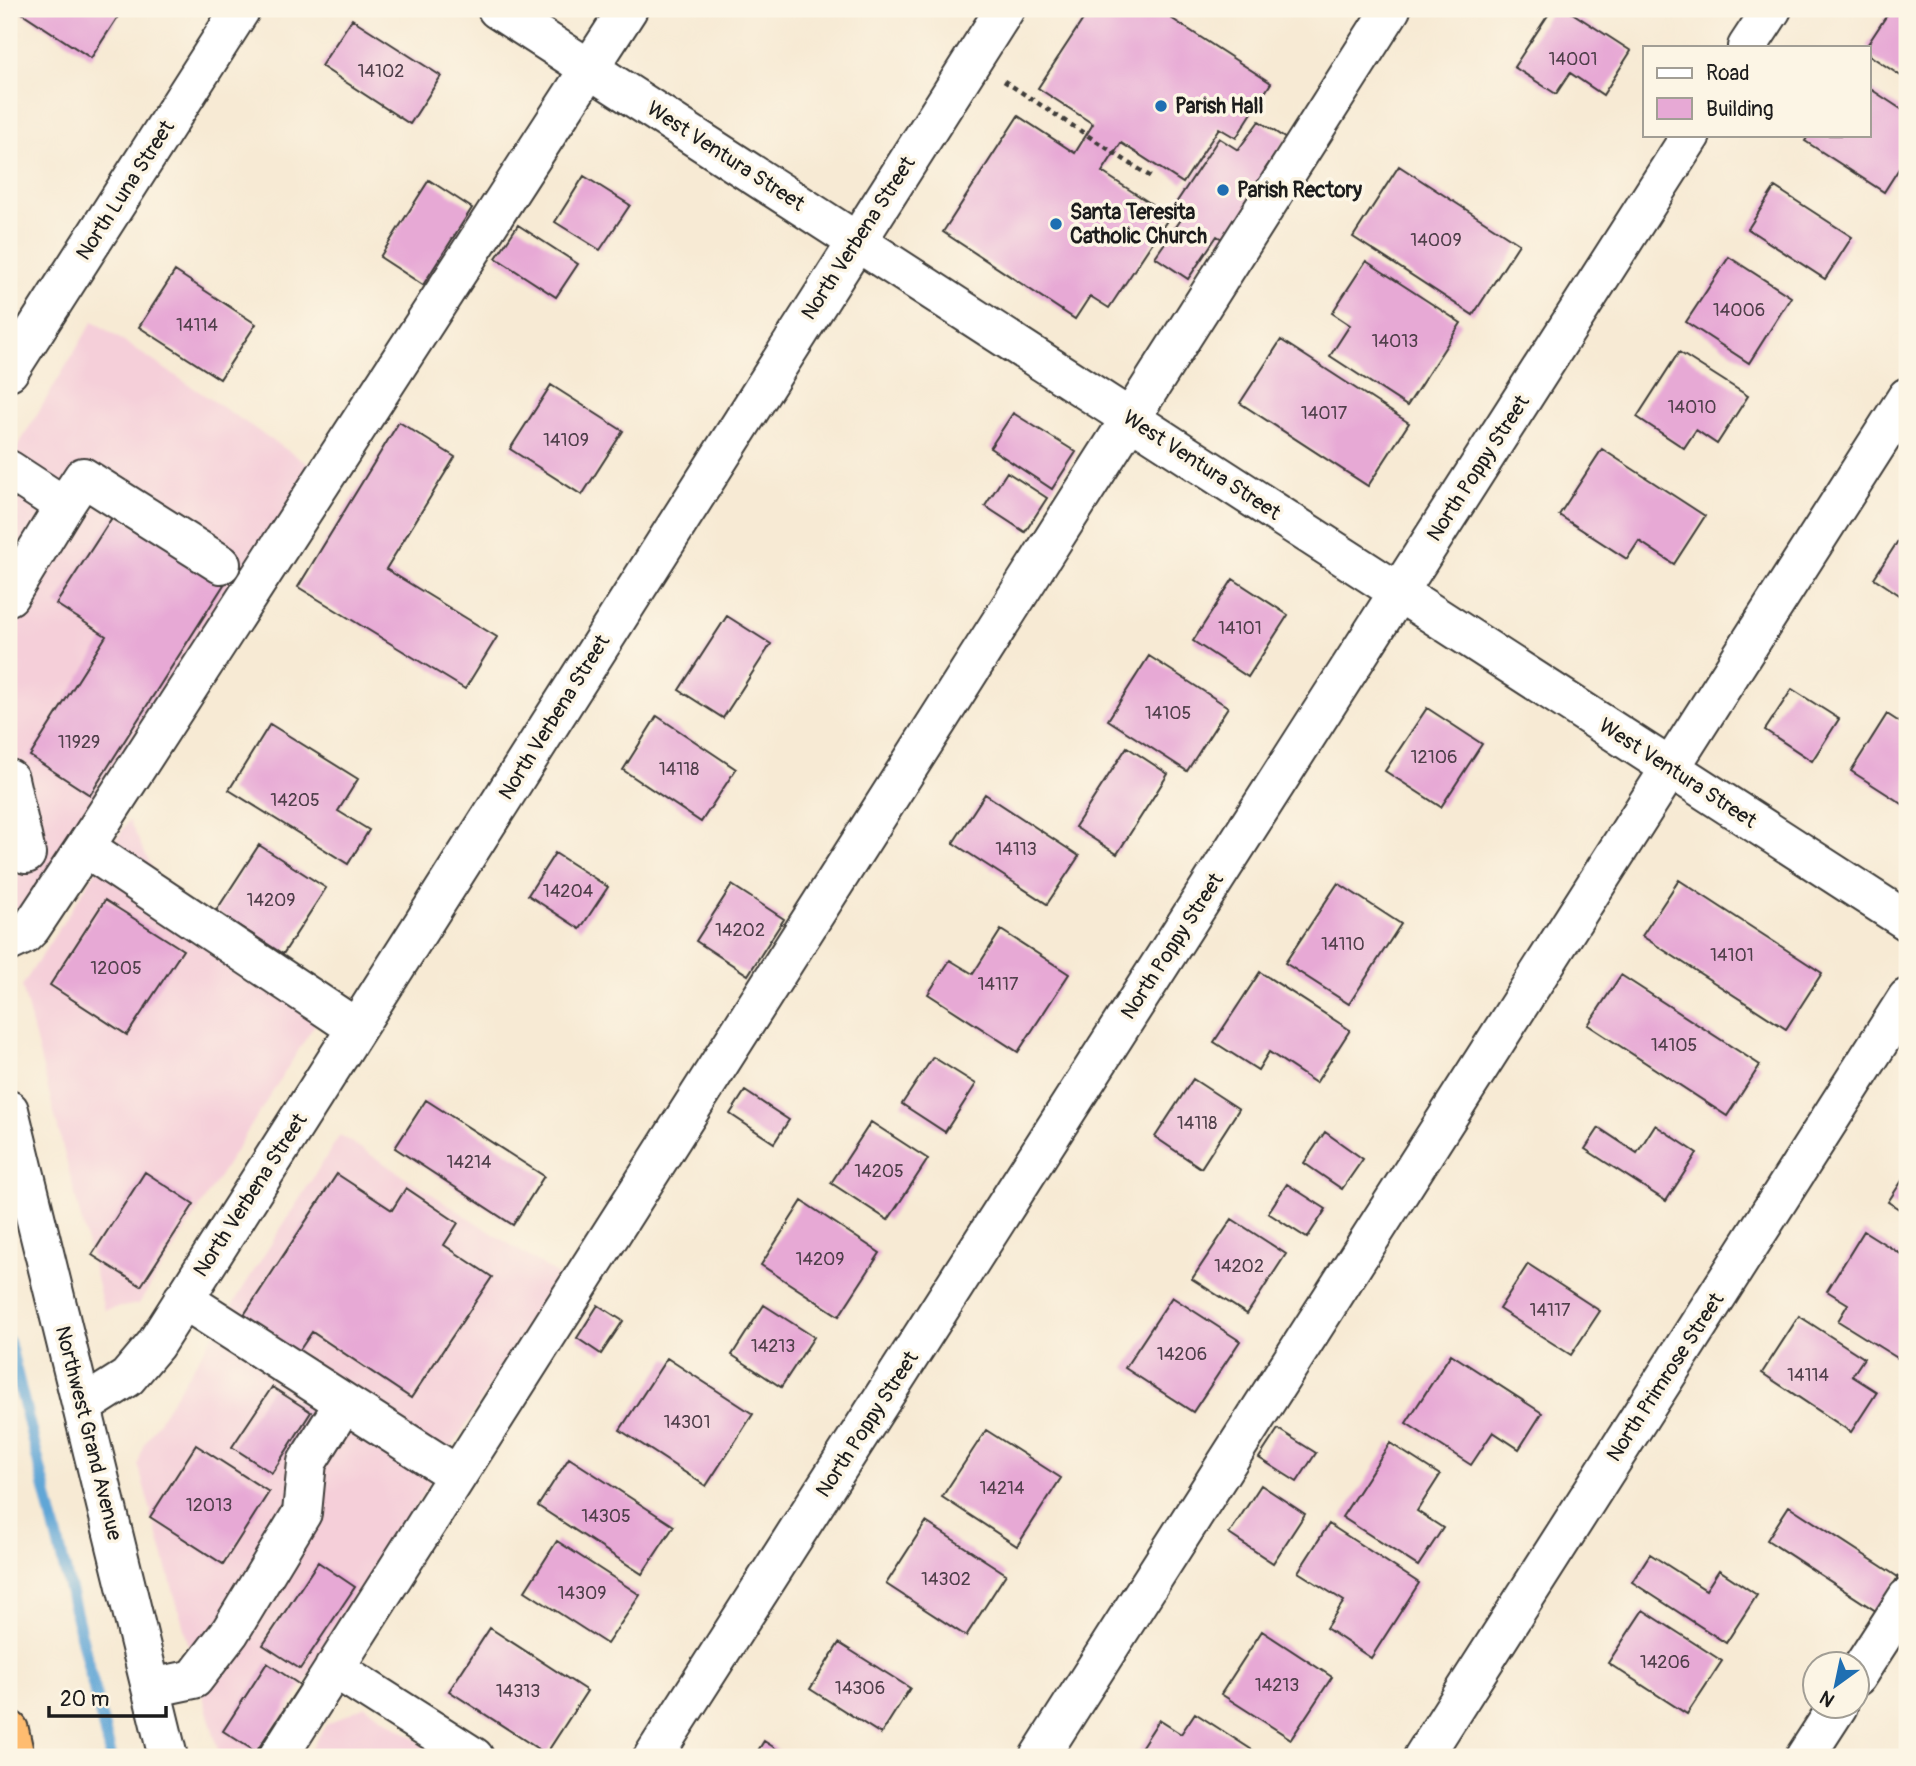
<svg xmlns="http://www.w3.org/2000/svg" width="1916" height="1766" font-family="Pangolin,sans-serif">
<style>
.built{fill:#f5cfd9}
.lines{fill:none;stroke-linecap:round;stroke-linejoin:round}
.stream{stroke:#61a6d6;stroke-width:12}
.building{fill:#e7a9d5}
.minor-casing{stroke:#3d3b38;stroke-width:42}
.highway-casing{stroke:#3d3b38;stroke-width:42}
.path{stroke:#3d3b38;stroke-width:4.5;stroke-dasharray:5 5;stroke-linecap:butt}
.minor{stroke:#fff;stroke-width:38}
.highway{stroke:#febc70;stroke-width:38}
.poi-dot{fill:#1f6fb2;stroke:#fcf5e5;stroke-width:2.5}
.labels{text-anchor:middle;stroke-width:7;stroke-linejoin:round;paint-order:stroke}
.number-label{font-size:18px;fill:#4f3f4a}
.poi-label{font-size:21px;font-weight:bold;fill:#1c1c1c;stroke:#fcf5e5;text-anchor:start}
.street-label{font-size:21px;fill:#1c1c1c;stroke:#fcf5e5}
</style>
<rect width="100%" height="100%" fill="#fcf5e5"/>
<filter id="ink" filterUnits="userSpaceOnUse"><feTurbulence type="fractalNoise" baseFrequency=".0143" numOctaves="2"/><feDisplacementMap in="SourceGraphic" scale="14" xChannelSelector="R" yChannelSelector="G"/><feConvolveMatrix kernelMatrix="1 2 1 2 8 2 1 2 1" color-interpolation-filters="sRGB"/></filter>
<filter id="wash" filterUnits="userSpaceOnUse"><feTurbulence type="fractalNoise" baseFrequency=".00686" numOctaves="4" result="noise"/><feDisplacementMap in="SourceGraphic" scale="28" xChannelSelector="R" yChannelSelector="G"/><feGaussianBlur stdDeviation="1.57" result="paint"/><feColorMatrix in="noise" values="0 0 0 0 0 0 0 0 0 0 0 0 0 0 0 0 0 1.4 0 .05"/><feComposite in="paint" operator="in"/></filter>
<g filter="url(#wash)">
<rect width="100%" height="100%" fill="#f7ead4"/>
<path class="built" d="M93,321L320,472L17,930L9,896V461Z
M129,820L163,891L332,997L139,1304L104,1310L22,986Z
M340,1135L559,1276L259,1757H220L138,1465L143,1446Z
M365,1706L443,1757H306L326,1725Z"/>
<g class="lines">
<path class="stream" d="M9,1342L111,1757"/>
</g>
<g id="blocks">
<path class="building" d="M16,9H123L91,58Z
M1090,9H1157L1271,83L1236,138L1219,128L1183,183L1121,143L1102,172L1170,216L1109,308L1090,296L1075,319L943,232L1018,116L1075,153L1093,124L1038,88Z
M1552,9H1566L1631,51L1603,95L1570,73L1556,94L1514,67Z
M1891,9H1907V80L1869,55V47H1866Z
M352,19L441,76L410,124L321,66Z
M1869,88L1907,113V156L1884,192L1805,141L1809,135H1869Z
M1259,121L1286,139L1265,169L1272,175L1227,242L1217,236L1188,279L1155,257L1185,214L1174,206L1219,138L1238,150Z
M1399,166L1519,244L1473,315L1353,237Z
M584,176L630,205L600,250L555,222Z
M429,180L472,208L423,285L380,257Z
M1775,187L1852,237L1825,279L1748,229Z
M518,225L578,264L556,297L496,258Z
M1729,257L1791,297L1749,363L1686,322Z
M1366,261L1461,323L1407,406L1330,356L1350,325L1332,313Z
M175,271L256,324L220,379L139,327Z
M1281,340L1409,423L1368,486L1240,403Z
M1679,352L1748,396L1717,444L1696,430L1684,448L1637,417Z
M551,385L623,431L582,495L510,449Z
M1013,413L1076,452L1052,489L990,448Z
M399,422L455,457L386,569L497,637L465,689L298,587Z
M1602,449L1705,516L1674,564L1639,541L1627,559L1559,515Z
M1007,472L1047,498L1025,532L985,506Z
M115,513L225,583L90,795L30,756L106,636L56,604Z
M1907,527V600L1874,578Z
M1233,579L1288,615L1248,677L1193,641Z
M727,616L771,644L723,718L679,690Z
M1149,656L1228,707L1187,771L1108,720Z
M1792,689L1839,719L1812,761L1765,730Z
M1427,708L1482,744L1441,807L1385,771Z
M1887,714L1907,727V807L1851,771Z
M657,716L736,769L701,822L623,770Z
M270,724L358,779L338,811L369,830L348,864L229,790Z
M1127,747L1168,774L1117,854L1075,827Z
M985,794L1079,856L1047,904L953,843Z
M259,845L326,888L283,954L216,911Z
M555,853L608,887L580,929L528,895Z
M1679,880L1822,973L1786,1029L1642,936Z
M1338,883L1401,924L1349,1004L1285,963Z
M732,885L784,919L748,975L696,941Z
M105,900L183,950L127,1035L50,985Z
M1001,930L1069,974L1018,1052L928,994L950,960L973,974Z
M1260,972L1350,1030L1316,1083L1269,1052L1258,1070L1214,1042Z
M1621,975L1760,1065L1727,1116L1588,1025Z
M933,1057L976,1084L945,1132L902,1104Z
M1193,1079L1239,1109L1201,1168L1155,1137Z
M745,1091L789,1120L774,1143L730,1114Z
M426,1100L544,1176L513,1225L395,1148Z
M871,1122L928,1159L888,1220L831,1183Z
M1655,1125L1697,1153L1666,1201L1585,1149L1599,1128L1637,1153Z
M1325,1132L1363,1159L1342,1189L1304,1163Z
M145,1172L194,1204L141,1286L92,1255Z
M1907,1173V1214L1888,1202Z
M337,1174L392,1210L406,1188L458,1223L444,1245L492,1277L411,1398L312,1332L297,1354L242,1318Z
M1287,1184L1326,1209L1307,1238L1268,1213Z
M802,1201L880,1253L839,1316L761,1265Z
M1232,1219L1286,1254L1247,1314L1192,1279Z
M1864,1231L1907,1258V1364L1838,1321L1848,1304L1827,1291Z
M1528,1264L1600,1311L1571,1355L1499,1309Z
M1172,1297L1240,1341L1193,1412L1125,1368Z
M598,1305L623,1321L601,1354L577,1338Z
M764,1305L814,1337L781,1387L732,1355Z
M1799,1316L1864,1358L1852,1376L1877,1392L1851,1432L1762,1373Z
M1451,1354L1542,1413L1519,1449L1493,1432L1471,1465L1406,1423Z
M667,1358L753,1414L706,1486L620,1430Z
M272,1387L311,1412L272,1473L232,1447Z
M1278,1429L1316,1453L1297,1482L1259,1458Z
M986,1430L1061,1478L1017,1546L942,1497Z
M1390,1443L1440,1475L1417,1511L1443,1528L1418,1566L1342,1517Z
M196,1445L269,1492L223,1564L150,1517Z
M569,1458L674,1526L642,1574L538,1506Z
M1261,1485L1305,1514L1273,1563L1229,1534Z
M1789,1506L1898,1577L1876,1611L1767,1540Z
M926,1522L1006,1574L966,1636L886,1584Z
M1329,1524L1419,1583L1371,1658L1326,1628L1344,1601L1298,1572Z
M557,1541L640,1595L607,1644L525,1591Z
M1650,1554L1706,1590L1719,1570L1757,1595L1726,1643L1632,1582Z
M318,1562L355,1587L300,1669L263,1645Z
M1643,1610L1722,1661L1687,1714L1608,1663Z
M490,1628L587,1691L546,1754L449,1691Z
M1262,1631L1332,1677L1291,1739L1221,1694Z
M839,1643L910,1688L881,1734L810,1689Z
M267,1663L300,1685L256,1752L223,1731Z
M1195,1713L1263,1757H1135L1159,1720L1181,1734Z
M764,1741L789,1757H754Z"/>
</g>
</g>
<g filter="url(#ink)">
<use href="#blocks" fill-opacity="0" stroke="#3d3b38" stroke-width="2"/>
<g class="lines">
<g class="minor-casing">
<path id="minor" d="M497,9L1907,921
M1747,47L1772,9
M9,371L241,9
M9,470L64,506L9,596
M64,506L83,477L221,564
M9,779L26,854
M85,847L356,1028
M9,942L24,935L31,928L85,847L628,9
M9,1110L168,1757
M183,1299L457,1475
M83,1406L127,1378L155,1345L1005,9
M334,1668L474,1757
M1856,1677L1907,1598
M151,1688L194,1679L230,1632L302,1513L307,1462L344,1403
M278,1757L1391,9
M653,1757L1691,135
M1039,1757L1907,397
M1423,1757L1907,998
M1805,1757L1838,1706"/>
</g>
<g class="highway-casing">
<path id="highway" d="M9,1730L15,1757"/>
</g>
<path class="path" d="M1004,81L1151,177"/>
<use href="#minor" class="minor"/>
<use href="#highway" class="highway"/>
</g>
</g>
<g class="poi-dot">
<circle cx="1161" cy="106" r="7"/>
<circle cx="1223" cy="190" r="7"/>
<circle cx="1056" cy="224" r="7"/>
</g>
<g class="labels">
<g class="number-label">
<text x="1573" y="65">14001</text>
<text x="381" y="77">14102</text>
<text x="1436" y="246">14009</text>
<text x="1739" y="316">14006</text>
<text x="197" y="331">14114</text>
<text x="1395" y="347">14013</text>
<text x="1692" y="413">14010</text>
<text x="1324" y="419">14017</text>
<text x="566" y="446">14109</text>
<text x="1240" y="634">14101</text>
<text x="1168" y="719">14105</text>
<text x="79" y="748">11929</text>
<text x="1434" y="763">12106</text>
<text x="679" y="775">14118</text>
<text x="295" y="806">14205</text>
<text x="1016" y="855">14113</text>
<text x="568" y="897">14204</text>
<text x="271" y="906">14209</text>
<text x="740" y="936">14202</text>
<text x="1343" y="950">14110</text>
<text x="1732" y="961">14101</text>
<text x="116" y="974">12005</text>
<text x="998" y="990">14117</text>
<text x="1674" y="1051">14105</text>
<text x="1197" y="1129">14118</text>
<text x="469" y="1168">14214</text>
<text x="879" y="1177">14205</text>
<text x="820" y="1265">14209</text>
<text x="1239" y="1272">14202</text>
<text x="1550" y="1316">14117</text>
<text x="773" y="1352">14213</text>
<text x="1182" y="1360">14206</text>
<text x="1808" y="1381">14114</text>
<text x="687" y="1428">14301</text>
<text x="1002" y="1494">14214</text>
<text x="209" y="1511">12013</text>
<text x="606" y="1522">14305</text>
<text x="946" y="1585">14302</text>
<text x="582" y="1599">14309</text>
<text x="1665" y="1668">14206</text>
<text x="1277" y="1691">14213</text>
<text x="860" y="1694">14306</text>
<text x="518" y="1697">14313</text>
</g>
<g class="poi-label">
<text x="1175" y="113">Parish Hall</text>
<text x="1237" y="197">Parish Rectory</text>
<text x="1070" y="219">Santa Teresita<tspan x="1070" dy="24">Catholic Church</tspan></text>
</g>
<g class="street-label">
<text transform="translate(726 156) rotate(33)" y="7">West Ventura Street</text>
<text transform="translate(125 190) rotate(-57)" y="7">North Luna Street</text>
<text transform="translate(858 238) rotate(-57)" y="7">North Verbena Street</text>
<text transform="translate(1202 465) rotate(33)" y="7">West Ventura Street</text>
<text transform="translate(1478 468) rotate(-57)" y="7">North Poppy Street</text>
<text transform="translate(554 717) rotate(-58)" y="7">North Verbena Street</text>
<text transform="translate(1678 773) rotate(33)" y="7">West Ventura Street</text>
<text transform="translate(1172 946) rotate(-57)" y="7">North Poppy Street</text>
<text transform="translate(250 1195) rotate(-57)" y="7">North Verbena Street</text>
<text transform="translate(1665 1377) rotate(-57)" y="7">North Primrose Street</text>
<text transform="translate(867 1424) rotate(-57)" y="7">North Poppy Street</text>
<text transform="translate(89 1433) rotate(76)" y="7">Northwest Grand Avenue</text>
</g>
</g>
<rect width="1916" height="1766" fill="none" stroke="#fcf5e5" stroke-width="35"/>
<rect x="1643" y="46" width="228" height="91" fill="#fcf5e5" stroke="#a29e95" stroke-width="2"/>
<rect x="1657" y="68" width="35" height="10" fill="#ffffff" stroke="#a29e95" stroke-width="2"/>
<text x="1706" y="80" font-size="21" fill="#1c1c1c">Road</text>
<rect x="1657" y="98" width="35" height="21" fill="#e7a9d5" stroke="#a29e95" stroke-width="2"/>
<text x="1706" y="116" font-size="21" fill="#1c1c1c">Building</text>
<g transform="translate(1836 1685) rotate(213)"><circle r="33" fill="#fcf5e5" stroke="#a29e95" stroke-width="2"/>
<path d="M0-5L12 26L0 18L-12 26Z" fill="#1f6fb2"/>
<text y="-10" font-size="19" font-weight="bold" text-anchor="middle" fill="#1c1c1c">N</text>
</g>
<path d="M49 1706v10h117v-10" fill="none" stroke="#1c1c1c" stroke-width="3.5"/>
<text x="60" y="1706" font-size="21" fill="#1c1c1c" stroke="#fcf5e5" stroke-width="5" paint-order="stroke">20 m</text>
</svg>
